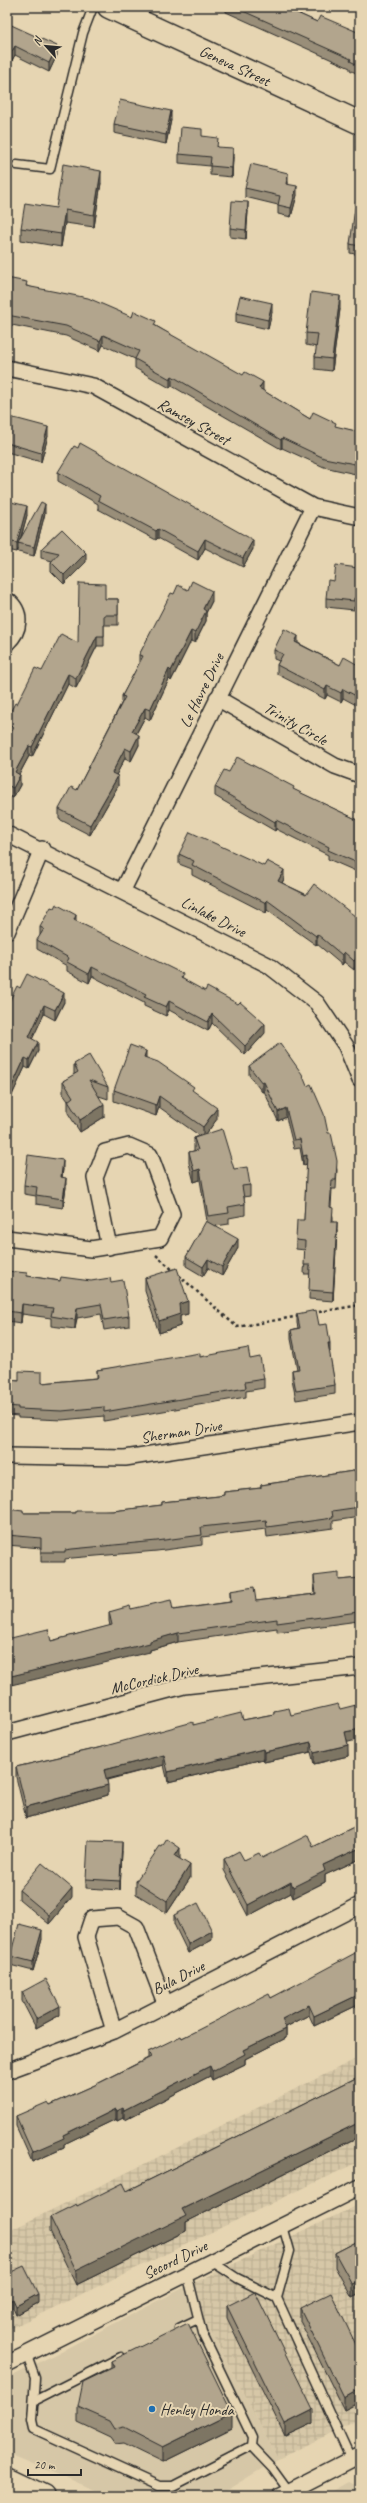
<svg xmlns="http://www.w3.org/2000/svg" width="367" height="2503" font-family="Caveat,sans-serif">
<style>
.built{fill:#d6c7a7}
.industrial{fill:url(#industrial-grid)}
.lines{fill:none;stroke-linecap:round;stroke-linejoin:round}
.lane-casing{stroke:#2b2b2b;stroke-width:11}
.street-casing{stroke:#2b2b2b;stroke-width:18}
.secondary-casing{stroke:#2b2b2b;stroke-width:25}
.path{stroke:#2b2b2b;stroke-width:2.5;stroke-dasharray:3 3;stroke-linecap:butt}
.lane{stroke:#e6d5b2;stroke-width:8}
.street{stroke:#e6d5b2;stroke-width:15}
.secondary{stroke:#e6d5b2;stroke-width:22}
.wall{fill:#998e79;stroke:#2b2b2b}
.shaded-wall{fill:#7d7463;stroke:#2b2b2b}
.building{fill:#b2a58d;stroke:#2b2b2b}
.poi-dot{fill:#1f6fb2;stroke:#e6d5b2;stroke-width:1.5}
.labels{text-anchor:middle;stroke-width:4;stroke-linejoin:round;paint-order:stroke}
.street-label{font-size:16px;fill:#2b2b2b;stroke:#e6d5b2}
.poi-label{font-size:16px;fill:#2b2b2b;stroke:#e6d5b2;text-anchor:start}
</style>
<defs>
<pattern id="industrial-grid" width="8" height="8" patternUnits="userSpaceOnUse"><rect width="8" height="8" fill="#d6c7a7"/><path d="M0 4h8M4 0v8" fill="none" stroke="#b8ab90"/></pattern>
</defs>
<rect width="100%" height="100%" fill="#e6d5b2"/>
<filter id="ink" filterUnits="userSpaceOnUse"><feTurbulence type="fractalNoise" baseFrequency=".025" numOctaves="2"/><feDisplacementMap in="SourceGraphic" scale="8" xChannelSelector="R" yChannelSelector="G"/><feConvolveMatrix kernelMatrix="1 2 1 2 8 2 1 2 1" color-interpolation-filters="sRGB"/></filter>
<g filter="url(#ink)">
<path class="built" d="M187,2286L278,2459L217,2496H108L7,2453V2379Z
M349,2482L360,2487V2496H324Z"/>
<path class="industrial" d="M360,2057V2161L7,2330V2232Z
M360,2204V2419L278,2459L187,2286Z"/>
<g class="lines">
<g class="lane-casing">
<path id="lane" d="M17,165L50,169L83,33L93,7
M211,2261L237,2278L277,2298L351,2460
M277,2298L290,2251L283,2226
M179,2328L198,2319
M26,2353L35,2378L32,2420L34,2429L159,2486H173L251,2446L252,2437L202,2333L187,2273
M34,2401L121,2357
M251,2446L273,2469L289,2491"/>
</g>
<g class="street-casing">
<path id="street" d="M7,368L93,386L313,507L360,517
M7,600C23,612 20,631 7,643
M217,698L335,766L360,775
M7,834L268,965L317,1003L346,1046L360,1080
M123,890L313,507
M7,932L42,849
M7,1238L91,1249L160,1238L172,1214L150,1155L129,1146L105,1152L95,1178L109,1247
M7,1456L125,1458L360,1422
M7,1733L184,1686L360,1667
M114,2031L86,1937L92,1919L118,1917L136,1927L165,2003
M7,2071L114,2031L360,1905
M7,2364L360,2187
M280,2496L360,2455"/>
</g>
<g class="secondary-casing">
<path id="secondary" d="M109,7L360,123
M7,2479L43,2496"/>
</g>
<path class="path" d="M156,1255L237,1327L300,1316
M313,1313L360,1305"/>
<use href="#lane" class="lane"/>
<use href="#street" class="street"/>
<use href="#secondary" class="secondary"/>
</g>
<path class="wall" d="M226,7H284L317,22L360,33V75L350,70V68L226,12Z
M7,23L57,55L49,72L15,55L11,62L7,60Z
M171,120L166,144L114,133V124Z
M202,136L233,157L232,177L210,175V166L179,163V154Z
M288,182V184L297,195L291,217L278,214V205L245,197V188Z
M101,183L94,227L65,223L61,247L21,240V228Z
M360,198V255L350,253V244L359,202Z
M248,211L246,239L230,237V228Z
M7,278L27,286L132,317L156,326L310,419L336,427L360,432V475L324,467L282,448L281,449L172,386L170,388L135,368V359L103,345L100,351L66,336L7,324Z
M340,309L332,371L315,369V357L317,347L306,345V333Z
M272,312L268,329L236,322V313Z
M7,417L48,436L41,462L7,452Z
M58,472L253,549L243,567L205,548L198,560L158,538L156,540L98,509V504L58,481Z
M7,501L27,515L21,538L45,513L34,556L18,552V549L17,552L7,550Z
M62,529L86,562L64,584L51,571V562L52,561L41,558V549Z
M358,574H360V607H354V610L326,607V598Z
M174,594L212,601L206,613V621L195,643L191,641L171,681L169,679L150,720L145,717L136,734L139,745L131,761L125,758L116,775L118,786L90,835L59,819V809L77,790L122,702V696L139,664V655Z
M105,599H118V625H104V646H97L76,688L68,684L32,757L29,756L19,775L20,785L13,798L7,795V738L9,735L7,734V718L42,671L78,643Z
M298,643L340,665L360,666V707L343,698L341,702L327,695L325,699L277,674V665L279,661L274,659V650Z
M229,772L294,790L360,821V873L328,859V855L276,829L275,831L215,796V787Z
M179,854L284,879L282,883L360,920L354,970L344,962L342,965L317,944L316,945L267,910L266,913L192,875V869L179,864Z
M76,921L183,979L265,1033L245,1055L212,1023L208,1031L169,1010L166,1016L144,1006V1003L92,976L89,983L67,971V966L37,949V940L40,936V927Z
M20,988L64,1002L55,1020L44,1014L32,1039L38,1051L29,1069L25,1067L7,1106V1006Z
M146,1058L217,1119L206,1134L234,1169L250,1185V1196L244,1197L245,1204V1215L229,1218V1224L216,1226L238,1248L222,1276L208,1268L203,1276L186,1266V1257L207,1221L200,1180L194,1182L189,1163V1152L194,1151V1138L200,1136L159,1107L156,1116L114,1101V1090Z
M74,1064L108,1087V1099L99,1096L104,1117L80,1132L68,1113V1101L63,1094V1081L74,1075Z
M249,1066L328,1133L337,1170L336,1189H332L331,1207L333,1217V1222L337,1231L333,1301L309,1299L310,1274H304L305,1250L296,1249V1240L304,1220L307,1164L303,1165L300,1148L294,1149L286,1117L278,1121L264,1091L262,1092L249,1075Z
M63,1169L62,1177L66,1187L63,1208L36,1204V1196L24,1194V1185Z
M7,1271L27,1276L60,1281L111,1282L129,1316V1326L104,1330L101,1314L77,1318L75,1329L51,1326V1318L22,1314L21,1323L7,1321Z
M145,1278L188,1314L180,1316V1326L159,1333L145,1291Z
M297,1314L319,1325L330,1352H329L335,1385V1394L296,1400L292,1379V1370L297,1369L291,1339V1330L298,1328L297,1323Z
M200,1357L250,1359L264,1379V1388L246,1391V1397L104,1421V1416L62,1420L18,1418V1416L7,1415V1380L42,1383L97,1378V1370Z
M360,1470V1517L333,1521V1528L267,1537L266,1529L202,1537V1545L157,1551L72,1558L65,1559V1562H41V1548L7,1545V1509L23,1513H76L113,1511L162,1505V1502L219,1496L224,1495V1492L261,1488V1485Z
M314,1576L339,1580L360,1578V1623H358V1621L277,1632V1628L178,1642L150,1650V1652L51,1641L110,1626L109,1621V1612L131,1609L173,1610L230,1602V1591L256,1601L315,1594L314,1585Z
M274,1711L291,1715L347,1742L348,1756L314,1764L311,1752L264,1762L263,1759L168,1782L164,1765L107,1780L108,1795L26,1818L16,1777V1767L98,1748L193,1725L243,1720L274,1714Z
M360,1824V1859L325,1875V1882L293,1898L291,1893L248,1916L224,1870V1859L244,1860L262,1858L313,1847Z
M122,1851L120,1890L86,1888V1879Z
M180,1859L190,1878L167,1913L136,1894V1881Z
M19,1890L72,1897L49,1924L19,1899Z
M174,1915L212,1940L188,1953L174,1924Z
M42,1939L33,1971L10,1965V1956Z
M360,1956V2004L314,2026L309,2015L286,2027V2038L245,2059V2064L212,2080L210,2076L124,2120L123,2118L117,2121L116,2119L64,2144V2148L32,2162L16,2126V2116L50,2105L95,2085L148,2058V2052L182,2038L271,1998Z
M22,1992L60,2015L36,2028L22,2001Z
M360,2076V2136L186,2222V2231L76,2285L50,2231V2217L77,2206L127,2191Z
M360,2240V2294L352,2298L335,2267V2253Z
M7,2274L38,2303L16,2315L13,2308L7,2311Z
M227,2306L313,2423L285,2436L227,2318Z
M300,2308L360,2353V2402L344,2410L300,2321Z
M111,2361L232,2428L163,2462L124,2443L115,2444L110,2437L78,2422V2407L111,2368Z"/>
<path class="shaded-wall" d="M15,46V55L11,62V53Z
M57,46V55L49,72V63Z
M171,111V120L166,144V135Z
M233,148V157L232,177V168Z
M101,171V183L94,227V215Z
M288,173V182L286,193V184Z
M297,186V195L291,217V208Z
M248,202V211L246,239V230Z
M65,210V223L61,247V234Z
M340,296V309L332,371V359Z
M272,303V312L268,329V320Z
M103,335V345L100,351V341Z
M172,376V386L170,388V379Z
M263,382V392L259,388Z
M48,427V436L41,462V453Z
M282,438V448L281,449V440Z
M45,504V513L34,556V547Z
M27,506V515L19,544L18,543V549L17,552V543Z
M158,529V538L156,540V531Z
M205,539V548L198,560V551Z
M253,540V549L243,567V558Z
M86,553V562L64,584V575Z
M212,591V601L206,613V621L195,643V633L203,609Z
M191,631V641L171,681V671Z
M97,636V646L76,688V678Z
M298,636V646L295,642Z
M169,669V679L150,720V710Z
M68,674V684L32,757V747Z
M327,686V695L325,699V690Z
M343,689V698L341,702V693Z
M145,708V717L132,741V731Z
M139,735V745L131,761V751Z
M29,746V756L15,782V772Z
M125,748V758L112,783V773Z
M20,775V785L13,798V788Z
M118,776V786L90,835V825Z
M276,820V829L275,831V822Z
M284,870V879L278,890V881Z
M267,900V910L266,913V903Z
M76,915V924L74,920Z
M317,934V944L316,945V936Z
M344,952V962L342,965V955Z
M360,954V964L354,970V961Z
M92,967V976L89,983V974Z
M64,993V1002L55,1020V1010Z
M169,1001V1010L166,1016V1007Z
M44,1005V1014L29,1046V1037Z
M212,1014V1023L208,1031V1022Z
M265,1024V1033L245,1055V1046Z
M38,1042V1051L29,1069V1060Z
M146,1051V1062L144,1057Z
M25,1058V1067L7,1106V1097Z
M264,1082V1091L262,1092V1083Z
M159,1096V1107L156,1116V1105Z
M104,1105V1117L80,1132V1120Z
M217,1108V1119L203,1138V1127Z
M286,1108V1117L278,1121V1112Z
M307,1155V1164L303,1165V1156Z
M63,1160V1169L61,1186V1177Z
M200,1169V1180L194,1182V1171Z
M66,1178V1187L63,1208V1199Z
M337,1222V1231L333,1301V1292Z
M238,1239V1248L222,1276V1267Z
M208,1259V1268L203,1276V1267Z
M188,1301V1314L180,1316V1326L159,1333V1321L179,1304Z
M22,1304V1314L21,1323V1313Z
M77,1308V1318L75,1329V1320Z
M328,1343H330V1352H328Z
M178,1633V1642L150,1650V1652L7,1686V1677Z
M360,1729V1739L345,1743V1732Z
M311,1742V1752L264,1762V1752Z
M348,1745V1756L314,1764V1753Z
M263,1749V1759L168,1782V1772Z
M164,1755V1765L104,1780V1770Z
M108,1785V1795L26,1818V1807Z
M122,1842V1851L120,1890V1881Z
M180,1848V1860L175,1856Z
M360,1848V1859L325,1875V1882L293,1898V1887L323,1865Z
M190,1865V1878L167,1913V1901Z
M291,1882V1893L248,1916V1905Z
M72,1888V1897L49,1924V1915Z
M42,1930V1939L33,1971V1962Z
M212,1931V1940L188,1953V1944Z
M360,1994V2004L314,2026V2016Z
M309,2005V2015L282,2029V2019Z
M60,2006V2015L36,2028V2019Z
M286,2029V2038L245,2059V2064L212,2080V2071L243,2050Z
M210,2066V2076L124,2120V2110Z
M123,2108V2118L117,2121V2111Z
M116,2109V2119L64,2144V2148L32,2162V2152L63,2135Z
M360,2122V2136L186,2222V2231L76,2285V2270L182,2209Z
M360,2280V2294L352,2298V2284Z
M38,2294V2303L16,2315V2306Z
M13,2299V2308L7,2311V2302Z
M360,2389V2402L344,2410V2398Z
M313,2410V2423L285,2436V2424Z
M232,2413V2428L163,2462V2447Z"/>
<path class="building" d="M234,7H284L317,22L320,16L360,33V66L350,61L351,59Z
M7,23L57,46L49,63L15,46L11,53L7,51Z
M120,100L171,111L166,135L114,124Z
M181,127L202,129V136L218,138L217,147L233,148L232,168L210,166L211,157L179,154Z
M63,164L101,171L94,215L65,210L61,234L21,228L25,203L56,208Z
M251,164L288,173L286,184L297,186L291,208L278,205L280,196L245,188Z
M359,198H360V246L350,244L356,201L359,202Z
M232,201L248,202L246,230L230,228Z
M7,278L27,282L26,286L88,298L132,317L134,311L156,321L154,325L243,375L245,372L263,382L259,388L310,419L313,412L336,423L335,426L360,432V465L324,458L282,438L281,440L172,376L170,379L135,359L139,351L103,335L100,341L66,326L7,315Z
M311,292L340,296L332,359L315,357L318,334L306,333Z
M240,296L272,303L268,320L236,313Z
M7,417L18,419L48,427L41,453L7,443Z
M80,443L253,540L243,558L205,539L198,551L158,529L156,531L98,500L100,496L58,472L74,446L78,448Z
M7,501L27,506L17,543L7,541Z
M41,502L45,504L34,547L18,543Z
M62,529L86,553L64,575L51,562L59,553L41,549Z
M336,565L358,568L357,574H360V598H354V601L326,598L328,580L334,581Z
M192,581L212,591L203,609L206,611L195,633L191,631L171,671L169,669L150,710L145,708L132,731L139,735L131,751L125,748L112,773L118,776L90,825L59,809L71,787L77,790L125,697L122,696L143,656L139,655L171,593L174,594L178,585L188,590Z
M79,583L105,584V599H118V615H104V636H97L76,678L68,674L32,747L29,746L15,772L20,775L13,788L7,785V738L14,728L7,724V718L15,703L17,704L35,668L42,671L61,634L78,643Z
M284,629L298,636L295,642L340,665L344,657L360,666V698L343,689L341,693L327,686L325,690L277,665L283,654L274,650Z
M237,757L294,787L293,789L360,821V864L328,850L329,847L276,820L275,822L215,787L224,770L229,772Z
M190,832L264,866L267,861L284,870L278,881L306,895L314,884L360,920V954L354,961L344,952L342,955L317,934L316,936L267,900L266,903L192,865L194,861L179,854Z
M56,904L76,915L74,920L183,974L181,978L205,991L207,987L238,1004L240,1002L265,1024L245,1046L212,1014L208,1022L169,1001L166,1007L144,997L146,994L92,967L89,974L67,962L69,958L37,940L44,929L40,927L51,907L54,908Z
M27,974L64,993L55,1010L44,1005L29,1037L38,1042L29,1060L25,1058L7,1097V1012L9,1008L7,1007V1006L17,986L20,988Z
M280,1043L302,1074L307,1086L311,1084L324,1114L328,1133H331L337,1161L336,1180H332L330,1207L333,1208L332,1222H337L333,1292L309,1290L310,1265H304L305,1241L296,1240L297,1220H304L307,1155L303,1156L300,1139L294,1140L286,1108L278,1112L264,1082L262,1083L249,1066Z
M130,1045L146,1051L144,1057L158,1062L194,1087L192,1090L217,1108L203,1127L159,1096L156,1105L114,1090Z
M89,1055L108,1087L89,1080L104,1105L80,1120L68,1101L73,1097L63,1081L78,1072L74,1064Z
M222,1129L234,1169L247,1167L250,1185L242,1186L245,1204L228,1207L229,1213L208,1216L200,1169L194,1171L189,1152L198,1150L194,1138Z
M28,1155L63,1160L61,1177L66,1178L63,1199L36,1195L37,1187L24,1185Z
M206,1221L238,1239L222,1267L208,1259L203,1267L186,1257Z
M177,1268L188,1301L179,1304L180,1314L159,1321L145,1278Z
M7,1271L27,1273V1276L60,1281L61,1277L91,1281L110,1278L111,1282L123,1280L129,1316L104,1320L101,1304L77,1308L75,1320L51,1316L53,1308L22,1304L21,1313L7,1311Z
M316,1310L319,1325L327,1324L330,1343H328L335,1385L296,1391L292,1370L299,1369L291,1330L300,1328L297,1314Z
M248,1348L250,1359L260,1357L264,1379L245,1382L246,1388L104,1412V1407L62,1411L18,1409V1407L7,1406V1380L19,1381V1371L42,1372V1383L98,1378L97,1370L200,1353V1357Z
M360,1470V1507L332,1511L333,1518L267,1527L266,1520L201,1527L202,1535L157,1541L72,1549L65,1550V1552H41V1538L7,1535V1509L23,1511V1513H76V1511H113L162,1505V1502L219,1496L224,1495V1492L261,1488V1485Z
M339,1573V1580L360,1578V1614H358V1612L277,1623V1619L178,1633L150,1641V1643L7,1677V1639L48,1629L51,1641L112,1625L109,1612L130,1606L131,1609L171,1600L173,1610L231,1602L230,1591L254,1587L256,1601L316,1594L314,1576Z
M338,1704L340,1709L360,1704V1729L345,1732L348,1745L314,1753L311,1742L264,1752L263,1749L168,1772L164,1755L104,1770L108,1785L26,1807L16,1767L98,1748L193,1722V1725L241,1713L243,1720L274,1714V1711L289,1708L291,1715Z
M360,1824V1848L323,1865L325,1871L293,1887L291,1882L248,1905L224,1859L239,1851L244,1860L259,1853L262,1858L308,1835L313,1847Z
M167,1839L180,1848L175,1856L190,1865L167,1901L136,1881L160,1846L162,1847Z
M88,1841L122,1842L120,1881L86,1879Z
M42,1863L72,1888L49,1915L19,1890Z
M198,1903L212,1931L188,1944L174,1915Z
M19,1924L42,1930L33,1962L10,1956Z
M357,1952L359,1956H360V1994L314,2016L309,2005L282,2019L286,2029L243,2050L245,2054L212,2071L210,2066L124,2110L123,2108L117,2111L116,2109L63,2135L64,2138L32,2152L16,2116L48,2102L50,2105L95,2085L151,2057L148,2052L181,2036L182,2038L269,1994L271,1998Z
M46,1979L60,2006L36,2019L22,1992Z
M360,2076V2122L182,2209L186,2216L76,2270L50,2217L76,2204L77,2206L123,2183L127,2191Z
M360,2240V2280L352,2284L335,2253Z
M24,2266L38,2294L16,2306L13,2299L7,2302V2274Z
M255,2292L313,2410L285,2424L227,2306Z
M331,2293L360,2353V2389L344,2398L300,2308Z
M188,2323L232,2413L163,2447L124,2427L115,2429L110,2421L78,2407L83,2382L114,2367L111,2361Z"/>
</g>
<circle class="poi-dot" cx="152" cy="2409" r="4"/>
<g class="labels">
<g class="street-label">
<text transform="translate(235 65) rotate(25)" y="6">Geneva Street</text>
<text transform="translate(194 421) rotate(29)" y="6">Ramsey Street</text>
<text transform="translate(201 690) rotate(-64)" y="6">Le Havre Drive</text>
<text transform="translate(296 723) rotate(30)" y="6">Trinity Circle</text>
<text transform="translate(214 916) rotate(27)" y="6">Linlake Drive</text>
<text transform="translate(181 1431) rotate(-9)" y="6">Sherman Drive</text>
<text transform="translate(154 1678) rotate(-13)" y="6">McCordick Drive</text>
<text transform="translate(178 1977) rotate(-27)" y="6">Bula Drive</text>
<text transform="translate(175 2259) rotate(-26)" y="6">Secord Drive</text>
</g>
<g class="poi-label">
<text x="160" y="2415">Henley Honda</text>
</g>
</g>
<rect width="367" height="2503" fill="none" stroke="#e6d5b2" stroke-width="24"/>
<rect x="12" y="12" width="343" height="2479" fill="none" stroke="#2b2b2b" stroke-width="1.5" filter="url(#ink)"/>
<g transform="translate(46 46) rotate(297)" stroke="#e6d5b2" stroke-width="3" paint-order="stroke">
<path d="M0-3L7 15L0 10L-7 15Z" fill="#2b2b2b"/>
<text y="-6" font-size="11" font-weight="bold" text-anchor="middle" fill="#2b2b2b">N</text>
</g>
<path d="M28 2469v6h53v-6" fill="none" stroke="#2b2b2b" stroke-width="2"/>
<text x="34" y="2469" font-size="12" fill="#2b2b2b" stroke="#e6d5b2" stroke-width="3" paint-order="stroke">20 m</text>
</svg>
